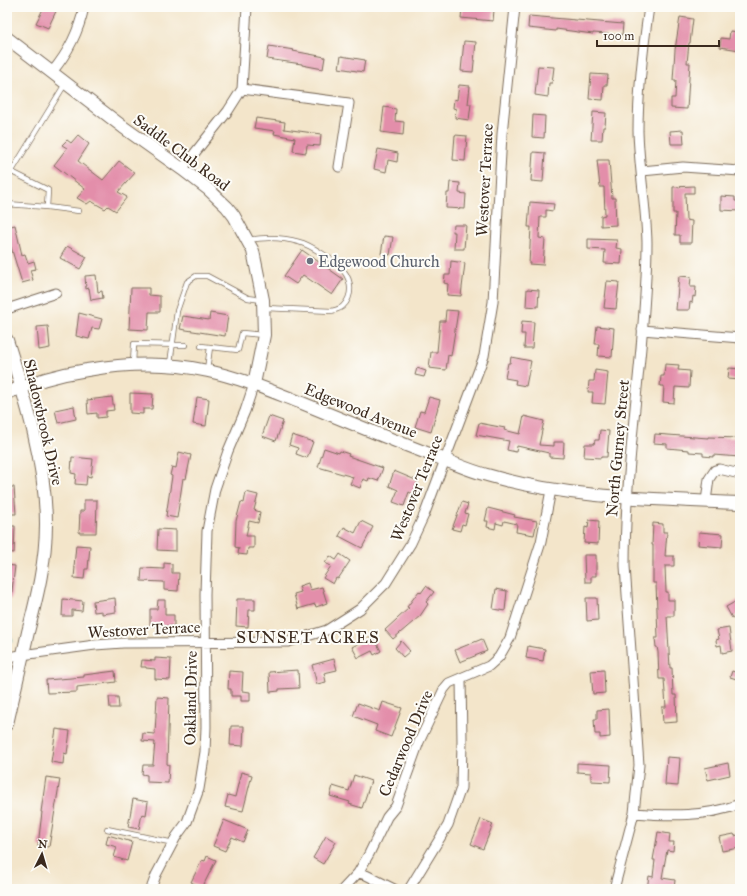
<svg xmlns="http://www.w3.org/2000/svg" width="747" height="896" font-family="'IM FELL Great Primer',serif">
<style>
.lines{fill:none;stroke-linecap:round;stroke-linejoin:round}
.stream{stroke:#45b4be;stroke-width:2.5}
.building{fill:#e38eaa}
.service-casing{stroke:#7b6b5a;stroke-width:6}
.minor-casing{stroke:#7b6b5a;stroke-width:11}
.tertiary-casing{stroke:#7b6b5a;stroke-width:14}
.service{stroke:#fff;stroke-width:4.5}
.minor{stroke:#fff;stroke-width:9}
.tertiary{stroke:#fff;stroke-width:12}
.worship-dot{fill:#6b7280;stroke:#fdfcf7;stroke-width:1.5}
.labels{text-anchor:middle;stroke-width:4;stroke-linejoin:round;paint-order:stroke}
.street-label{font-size:16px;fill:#3b2a1e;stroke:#fdfcf7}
.worship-label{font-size:16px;fill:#5b616d;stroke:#fdfcf7;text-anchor:start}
.neighbourhood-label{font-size:17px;letter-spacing:1px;fill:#3b2a1e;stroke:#fdfcf7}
</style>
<rect width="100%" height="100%" fill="#fdfcf7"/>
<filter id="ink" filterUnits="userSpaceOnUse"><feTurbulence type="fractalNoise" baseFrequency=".025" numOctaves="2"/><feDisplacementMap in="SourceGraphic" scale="8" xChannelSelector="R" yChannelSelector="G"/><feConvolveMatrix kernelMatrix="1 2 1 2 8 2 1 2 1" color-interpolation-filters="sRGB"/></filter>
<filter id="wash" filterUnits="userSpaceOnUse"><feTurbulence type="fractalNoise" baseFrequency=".012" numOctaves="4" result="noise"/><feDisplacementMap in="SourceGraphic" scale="16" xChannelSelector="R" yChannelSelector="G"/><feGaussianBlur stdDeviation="0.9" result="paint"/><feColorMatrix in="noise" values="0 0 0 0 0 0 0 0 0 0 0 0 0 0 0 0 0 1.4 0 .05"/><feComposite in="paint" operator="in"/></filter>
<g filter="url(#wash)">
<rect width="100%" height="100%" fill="#f3e5ca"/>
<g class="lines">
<path class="stream" d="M7,631L12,641"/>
</g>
<g id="blocks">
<path class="building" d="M44,7H58L48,28L36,23Z
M462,7L494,10L493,21L461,18Z
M529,16L623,24L622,35L593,33V34L556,29V31L528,28Z
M680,17L693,19L690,43H689L687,63H690L687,109L671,108V98H675L676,80H673L675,50Z
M730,31L739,32L738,40H740V50L720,47L721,38L729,39Z
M464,41L476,42L473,72L461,71Z
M269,46L294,50L293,51L325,57L323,69L302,65V64L267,59Z
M341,56L365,60L363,72L339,68Z
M538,66L554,67L552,83H549L548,97L535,95Z
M591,74L608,75L607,85H604L603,100L589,99Z
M459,85L470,86L468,104H471L469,120L455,118L456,109L453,108L454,99L457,100Z
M384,107L396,109L395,121L404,122L403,135L381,132Z
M593,112L606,113L605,127H603L602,140H591Z
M533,115L545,116L544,138L532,137Z
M256,118L285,122L284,129L321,134L320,146L307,145L306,153L293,151L295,138L274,134L275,131L254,128Z
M683,130L684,144H671L670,131Z
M78,135L89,144L78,161L103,180L119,161L135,173L118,192L127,197L116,211L108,206L105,209L91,201L87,204L77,198L85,189L54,165L67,148L62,145L67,140L71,143Z
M455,135L467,136L465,161L453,160Z
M378,149L398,153L397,162L388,160L386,172L374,169Z
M533,152L545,153L543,182L531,181Z
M597,160H609L612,198H615L616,225L601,226V216L605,215L604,187H600Z
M450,182L460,183L459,193L466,194L465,209L446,208L447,193H449Z
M694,186V193H685L686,220L692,221L691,243H680V235H675L676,213H673V187Z
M721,196L735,197V201H740V211L721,210Z
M530,202L554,204L553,211L546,210V217H540L539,238L545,239L543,265L529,264L531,227H528Z
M15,225L22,255L25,254L28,263L34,261L36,269L30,270L33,280L22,283L11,247L8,248L7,242V227Z
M454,225H466L464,249H454L455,232H453Z
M384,236L393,237L390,255L381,254Z
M588,239L617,240L616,248L622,249L621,264L604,263L605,250L588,249Z
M67,246L87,257L80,269L60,258Z
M302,250L343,279L332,295L303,275L296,284L284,276Z
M451,261L465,263L461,296L447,295L448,284L444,283L445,275H450Z
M96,275L98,292L102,291L103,298L91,300L89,288L86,289L85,276Z
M679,276L691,277L690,287H696L695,297L693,296L692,303L690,302L689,310H676Z
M607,281L619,282L616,309L604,308Z
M131,288H149V295L160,296V312H149L148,330L129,329Z
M527,289L539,290L538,307L526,306Z
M446,310L458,311L451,356L448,355L446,370L429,368L431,352H437L440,321H445Z
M79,313L102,319L99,329L92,328L89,339L76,336Z
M210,313L228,316L225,336L180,329L183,316L209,320Z
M522,321L534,322L532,348H524L525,334H521Z
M48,326L50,348L39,350L37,327Z
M597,326L614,328L612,357L598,356L599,344H595Z
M511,357L531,361L526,386L515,384L516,380L505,378L508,363H510Z
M665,364L679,365L678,370L690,371L689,388L675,387L674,403L663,402L664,386H660L661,376H664Z
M417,368L426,371L424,377L415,375Z
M729,368L740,369V380L728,379Z
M595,370L608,372L605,404L592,403L593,392H588L589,381H594Z
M130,393L153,394L152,409H143V414L130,413Z
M112,397L114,410L106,411V417L97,418V413L88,414L87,400Z
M197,397L209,399L206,426L193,424Z
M429,397L440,400L431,432L415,427L420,411L424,412Z
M74,406L76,419L58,423L55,410Z
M269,416L283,421L276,441L262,436Z
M524,416L544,421L539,445L554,446V442H564L563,458L549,457V453L517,446L516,452L507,450L509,441L476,435L479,423L505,428L504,430L520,434Z
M600,430L609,431L607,457H601V458L584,457L585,444H594L595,440H599Z
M655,434L708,438V437L740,438V457L713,455V457L703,456V453L689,452V450L667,448V444L654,443Z
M292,435L313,442L307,458L296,454L298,448L289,445Z
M324,448L339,453L340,451L349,454L348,456L383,468L378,481L369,478L368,481L363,479L360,488L350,484L353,477L318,467Z
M179,452L191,455L186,479L183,478L177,518L166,516L172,476L170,475L172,467L176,468Z
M72,457L93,459L91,477L87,476L86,485L75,484L76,474L71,473Z
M394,471L418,481L413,494L409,492L404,506L393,502L398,490L389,486Z
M7,487H14L16,514H8Z
M246,492L258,495L254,510L260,512L258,523L249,521L246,536H254V548H248L247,555L238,554L239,548L235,547L236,521L241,502L244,503Z
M84,500H97L96,533H79L80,511H84Z
M462,502L468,504L465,513L468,514L465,525L462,524L460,531L452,529Z
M488,508L515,515L514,517L537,521L534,535L516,532L517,524L504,521L503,525L496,523L495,529L487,527L488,521H485Z
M589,520L599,521L598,544L584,543L585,527L588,528Z
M361,521L373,527L362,548L339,536L344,527L355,533Z
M653,523L663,524V532H667L665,556H674V566H665L666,592H668V600H674V616H667L670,668H672L673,695H676L677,722L663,723L662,707H666L664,679H659L658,652L657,647H656L655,638H658L656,583H653V545H652Z
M7,526H15L14,553L7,552Z
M158,529L176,530V551L157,550Z
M699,532L723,534L722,547L698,545Z
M76,545L90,546L88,569H85L84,579L74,578L75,567H74Z
M340,554L350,561L338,579L336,578L333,584L323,578L331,566L325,563L330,556L336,560Z
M584,555H596V576H591V582H585Z
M164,563L172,564V573H179L178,591L164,590V582L141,581L142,568L164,569Z
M7,565L15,566L11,599H7Z
M308,583L310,590L322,587L327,603L316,607L315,604L298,609L294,594L301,592L299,586Z
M426,586L434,592L426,602L428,604L420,616L393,639L385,630L409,608L407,607L419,591L421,593Z
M496,589L507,591L505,611L493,609Z
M115,598L116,612L102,614V611L94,612L93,601Z
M586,598H597L598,620L587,621Z
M63,599L83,601L82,611L72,610V616H62Z
M237,599H255V610H249L248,627L236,626Z
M740,599V614L732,618L726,607Z
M158,600H165V615H174V626H150V609H157Z
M729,628L732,651L722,653L721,645L717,646L716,640L719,639L717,630Z
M373,636L381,651L374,655L372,651L358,658L352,647Z
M482,639L487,651L460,662L455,650Z
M401,641L410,651L403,657L395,648Z
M528,646L545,649L543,661L526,658Z
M155,658L171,659L170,680L155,679V669L146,668V667H141L142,660L155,661Z
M334,659L337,670L324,673L326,682L317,684L312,665Z
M298,670L299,688L279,689V691L270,692L269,672Z
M604,670L605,693L593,694L591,671Z
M115,671L116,682L77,687V692L47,693L46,680L84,677V675Z
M229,671L243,672L242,691L250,692V701H241V696H231V689H228Z
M732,671L740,674V680L730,677Z
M109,697H118L119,708H110Z
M157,697L169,698L167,764L169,765L168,783L147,782V775L142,774L143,765H153V764L155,742L142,741L143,733L155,734Z
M383,702L402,708L391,737L375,731L377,725L353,716L358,703L380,711Z
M609,709L610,737L600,738V734H595L594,719H597V710Z
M231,726H244L243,746L230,745Z
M56,729L70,731L67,754L64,753L63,764L51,762Z
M667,757L680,758L678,786L665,785Z
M577,763L611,765L610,782L591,781V773L577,772Z
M728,763L730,775L708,780L705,768Z
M241,772L252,775L243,811L225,807L228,795L235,797Z
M354,775L371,781L362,808L349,804L350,802L330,796L333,786L349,791Z
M46,777L60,779L49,847L38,846L42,812H41Z
M133,799L148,802L146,815L142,814L139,829L128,827Z
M481,819L493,824L483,849L471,844Z
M224,820L248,830L243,842L232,837L225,851L213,846Z
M658,832L670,834L669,842H674L673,851L667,850L662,878L675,880L674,889H647L649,876L653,877L655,860H653Z
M734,834L735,836L740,834V848L722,851L719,837Z
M108,835L132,842L127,861L114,857L117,847L106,844Z
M326,836L336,842L323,864L313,858Z
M207,856L216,860L202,888L191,882L202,860L205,861Z"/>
</g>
</g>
<g filter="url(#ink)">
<use href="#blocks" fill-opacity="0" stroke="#7b6b5a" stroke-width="1"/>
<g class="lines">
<g class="service-casing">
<path id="service" d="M7,179L65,84
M7,204L47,207L48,190L12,172
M47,207L79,211
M247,240C265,237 282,237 299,242C311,245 335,261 343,270C352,281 353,296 343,306C340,309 335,310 332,311L265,308
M201,346L210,347
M133,364L134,344L185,345
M170,364L177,311L187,282L196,276H207L248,298L262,300
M207,370L210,347L238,350L242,333L264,335
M107,829L174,843"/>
</g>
<g class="minor-casing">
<path id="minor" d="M52,72C68,53 79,31 84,7
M242,89L349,103L339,167
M182,169L228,111L242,89L247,7
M642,171L683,167L740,171
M7,309L56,293
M642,330L740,338
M706,501L709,479L715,470L719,469L740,474
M7,657L95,645L123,643L288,642L327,630L360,609L386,583L411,543L425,513L484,356L493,302L502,134L515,7
M634,813C670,816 705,817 740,804
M358,873L366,875L394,889
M151,889L156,875L176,837L187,822L199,789L205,752L206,727L205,594L207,531L215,489L228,451L245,411L254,384
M343,889L358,873L369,854L387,817L396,806L419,742L444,689L449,683L489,666L499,657L510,638L541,542L551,490
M409,889L448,825L461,788L462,741L461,679
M614,889L634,813L639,765L625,566C625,493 634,421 641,348C644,313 647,278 647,242C646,205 639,168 638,131C638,89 643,48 649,7"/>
</g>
<g class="tertiary-casing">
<path id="tertiary" d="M7,38L123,127L182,169L208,189L227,207L234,216L253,251L263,300L264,335L254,384
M7,340C25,398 46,463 46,524C46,561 37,597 28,632C21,662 14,693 7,724
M7,393C32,382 60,374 87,370C127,363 169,362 208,371C241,378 271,391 302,403C348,422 394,441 440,458C456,464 471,471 487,475C569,499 655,499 740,503"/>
</g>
<use href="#service" class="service"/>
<use href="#minor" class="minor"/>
<use href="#tertiary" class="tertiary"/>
</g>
</g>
<circle class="worship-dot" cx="310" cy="261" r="4"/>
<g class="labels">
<g class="street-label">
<text transform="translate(182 152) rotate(37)" y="6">Saddle Club Road</text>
<text transform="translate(484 180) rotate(-87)" y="6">Westover Terrace</text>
<text transform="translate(361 410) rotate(22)" y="6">Edgewood Avenue</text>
<text transform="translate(44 422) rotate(77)" y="6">Shadowbrook Drive</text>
<text transform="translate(617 448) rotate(-85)" y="6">North Gurney Street</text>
<text transform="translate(416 488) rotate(-68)" y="6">Westover Terrace</text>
<text transform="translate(144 629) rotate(-3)" y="6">Westover Terrace</text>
<text transform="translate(190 698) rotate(-89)" y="6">Oakland Drive</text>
<text transform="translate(405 743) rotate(-67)" y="6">Cedarwood Drive</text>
</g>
<g class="worship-label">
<text x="318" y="267">Edgewood Church</text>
</g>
<g class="neighbourhood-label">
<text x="308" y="643">SUNSET ACRES</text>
</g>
</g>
<rect width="747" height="896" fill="none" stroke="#fdfcf7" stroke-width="24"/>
<g transform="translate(42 854) rotate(5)" stroke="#fdfcf7" stroke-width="3" paint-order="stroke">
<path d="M0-3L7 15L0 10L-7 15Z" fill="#3b2a1e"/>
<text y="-6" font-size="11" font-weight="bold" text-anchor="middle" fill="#3b2a1e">N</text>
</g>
<path d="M597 40v6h122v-6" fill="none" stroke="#3b2a1e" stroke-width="2"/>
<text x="603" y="40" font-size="12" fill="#3b2a1e" stroke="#fdfcf7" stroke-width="3" paint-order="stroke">100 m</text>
</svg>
